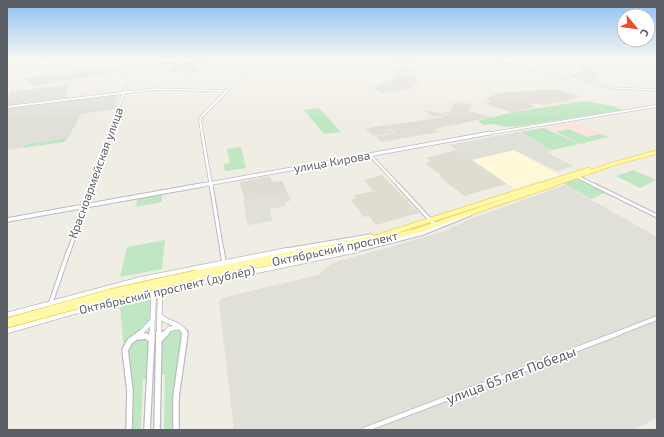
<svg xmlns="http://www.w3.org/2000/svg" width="664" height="437" font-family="'Exo 2',sans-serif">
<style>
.commercial{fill:#fff9d9}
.industrial{fill:#e0dfd8}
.education{fill:#dfddd2}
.medical{fill:#fce5e0}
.green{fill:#c0e7c3}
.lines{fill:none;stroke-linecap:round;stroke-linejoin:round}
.tertiary-far5-casing{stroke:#b9bbc0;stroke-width:2.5}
.tertiary-far4-casing{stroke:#b9bbc0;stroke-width:3}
.tertiary-far3-casing{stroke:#b9bbc0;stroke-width:4}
.tertiary-far2-casing{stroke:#b9bbc0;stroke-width:5}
.tertiary-far1-casing{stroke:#b9bbc0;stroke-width:5.5}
.tertiary-casing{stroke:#b9bbc0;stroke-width:6}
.secondary-far5-casing{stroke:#b9bcc2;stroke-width:2.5}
.secondary-far4-casing{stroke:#b9bcc2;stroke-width:3}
.secondary-far3-casing{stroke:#b9bcc2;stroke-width:4.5}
.secondary-far2-casing{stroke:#b9bcc2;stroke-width:5.5}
.secondary-far1-casing{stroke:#b9bcc2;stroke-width:6}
.secondary-casing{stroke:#b9bcc2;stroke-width:8}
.primary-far2-casing{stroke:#f5d757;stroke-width:4.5}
.primary-far1-casing{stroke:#f5d757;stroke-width:6}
.primary-casing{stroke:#f5d757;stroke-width:7}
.trunk-casing{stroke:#f3bd00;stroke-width:3}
.tertiary-far5{stroke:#fff;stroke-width:1.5}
.tertiary-far4{stroke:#fff;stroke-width:2}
.tertiary-far3{stroke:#fff;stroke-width:2.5}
.tertiary-far2{stroke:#fff;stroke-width:3}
.tertiary-far1{stroke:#fff;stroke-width:3.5}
.tertiary{stroke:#fff;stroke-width:4.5}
.secondary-far5{stroke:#fff;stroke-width:1.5}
.secondary-far4{stroke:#fff;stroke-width:2}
.secondary-far3{stroke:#fff;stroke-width:3}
.secondary-far2{stroke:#fff;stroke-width:3.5}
.secondary-far1{stroke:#fff;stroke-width:4.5}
.secondary{stroke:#fff;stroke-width:5.5}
.primary-far2{stroke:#fff9a9;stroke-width:3}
.primary-far1{stroke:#fff9a9;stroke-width:4}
.primary{stroke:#fff9a9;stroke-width:5}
.trunk{stroke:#fff29a;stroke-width:2}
.rail{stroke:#b5b6b6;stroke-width:1.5;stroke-dasharray:1.5 8;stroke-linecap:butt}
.primary-bridge-casing{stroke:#f5d757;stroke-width:7;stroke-linecap:butt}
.primary-bridge{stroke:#fff9a9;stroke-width:5}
.labels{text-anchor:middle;stroke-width:3.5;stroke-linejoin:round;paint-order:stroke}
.street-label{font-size:12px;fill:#5c5f65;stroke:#fff}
.near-street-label{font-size:14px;fill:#5c5f65;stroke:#fff}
</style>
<rect width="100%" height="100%" fill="#efede4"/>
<path class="commercial" d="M514,150L559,175L515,189L472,160Z"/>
<path class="industrial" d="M393,60H402V62H414L418,85H412L413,89L384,93L370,88L379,86L386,82L384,80L394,79Z
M68,84L66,98L7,106V99L11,92Z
M119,94L115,109L81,114L68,138L24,144L22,148L7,150V108Z
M457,101L473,105L468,111L492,117L434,129L438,132L382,142L376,137L395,133L387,127L393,133L373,136L365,129L385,125L386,126L443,117V115L456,113L442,114V116L434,117L423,110L442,113L453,111L449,110Z
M518,132L553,150L547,152L573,166L557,171L514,150L472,160L449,145Z
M565,185L657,237V418L633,430H234L219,302L222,298L318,275L331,264L339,261L387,248L447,230L470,219Z
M288,194L291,200L285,203L286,206L270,209L272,221L248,225L243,200L270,195L271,198Z"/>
<path class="education" d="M166,62H173L181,65L149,69L141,66Z
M581,64L593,65L595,72L598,73L599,76L592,81L570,76L581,71Z
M107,68L116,72L34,86L24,79L53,73Z
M554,89L579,96L567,101L549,104L542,105L535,103L531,105L535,107L512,112L484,104L492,101L486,98L499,93Z
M456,150L472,160L507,184L464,196L440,177L442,176L425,163L431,161L426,158Z
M382,175L419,213L376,225L369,216L364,217L351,200L356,198L354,195L373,191L364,180Z
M270,176L272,182L282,181L288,194L271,198L270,195L245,200L239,182Z"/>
<path class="medical" d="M575,121L610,137L553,150L518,132Z"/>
<path class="green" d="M207,59H218L183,69L205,65L196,67L200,69L195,71L199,72L187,74V69L183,71L171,72L170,67Z
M585,101L613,106L622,110L521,126L505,127L494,124L484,125L478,121L513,112Z
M319,108L322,111L341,132L324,134L304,110Z
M544,128L579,144L552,150L520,132Z
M569,129L587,137L600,134L608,137L580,144L556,132Z
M67,138L64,142L23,148L25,144Z
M241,147L244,160L240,161H244L246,168L225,171L224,164L230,163L227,149Z
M633,170L656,180L640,188L616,176Z
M576,179L581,180L607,192L591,199L563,183Z
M162,194V202L136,207L137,199Z
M165,240L162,269L120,277L127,247Z
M151,298L150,318L148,324L126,343L123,342L120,306Z
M175,328L182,332V339L173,398V430H164L165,374L162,375C162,357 156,337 175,328Z
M139,338L146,339L149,344L147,379H143L141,430H132L133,395L127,350L134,341Z"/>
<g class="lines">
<g class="tertiary-far5-casing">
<path id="tertiary-far5" d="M99,59L100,62L127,75L129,78L124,93
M482,59L614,88L657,90
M7,67L91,59
M121,93L155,89L228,91
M225,93L258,59"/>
</g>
<g class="tertiary-far4-casing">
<path id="tertiary-far4" d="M7,107L130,92
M110,134L124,92
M202,134L200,120L202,116L226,92"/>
</g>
<g class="tertiary-far3-casing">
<path id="tertiary-far3" d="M202,133L211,186
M370,155L399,186
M576,176L596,186
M91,186L110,133"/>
</g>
<g class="tertiary-far2-casing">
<path id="tertiary-far2" d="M211,185L222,251
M398,185L435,225
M594,185L657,216
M69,251L92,185"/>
</g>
<g class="tertiary-far1-casing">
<path id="tertiary-far1" d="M222,250L224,263
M51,302L69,250
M616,334L657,318"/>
</g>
<g class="tertiary-casing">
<path id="tertiary" d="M364,430L619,333"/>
</g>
<g class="secondary-far5-casing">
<path id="secondary-far5" d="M601,59L657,70
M7,64L50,62L65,59"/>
</g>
<g class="secondary-far4-casing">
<path id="secondary-far4" d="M485,134L657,106"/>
</g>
<g class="secondary-far3-casing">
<path id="secondary-far3" d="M197,186L490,133"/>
</g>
<g class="secondary-far2-casing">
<path id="secondary-far2" d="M7,220L202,185
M282,251L371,236
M352,251L423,233L470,214"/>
</g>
<g class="secondary-far1-casing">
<path id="secondary-far1" d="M7,315L142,279L288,250
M160,316C167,324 182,323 185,334
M7,331L73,312L140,295L357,250
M140,334L152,321
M152,334L154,290
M159,334L160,295L163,289
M165,334L169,329L178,327"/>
</g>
<g class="secondary-casing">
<path id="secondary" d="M138,337L146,336L152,340
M160,339L166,333
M129,430L130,391L125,350L130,341L141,333
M147,430L152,333
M157,430L159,333
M176,430V397L185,333"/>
</g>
<g class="primary-far2-casing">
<path id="primary-far2" d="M537,186L589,169
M549,186L613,164L657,152"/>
</g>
<g class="primary-far1-casing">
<path id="primary-far1" d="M306,251L377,237L540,185
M329,251L416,231L552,185"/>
</g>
<g class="primary-casing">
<path id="primary" d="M196,273L311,250
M196,277L334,250"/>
</g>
<g class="trunk-casing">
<path id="trunk" d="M7,62L37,59"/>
</g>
<use href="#tertiary-far5" class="tertiary-far5"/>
<use href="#tertiary-far4" class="tertiary-far4"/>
<use href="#tertiary-far3" class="tertiary-far3"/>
<use href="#tertiary-far2" class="tertiary-far2"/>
<use href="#tertiary-far1" class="tertiary-far1"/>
<use href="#tertiary" class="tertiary"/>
<use href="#secondary-far5" class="secondary-far5"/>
<use href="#secondary-far4" class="secondary-far4"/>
<use href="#secondary-far3" class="secondary-far3"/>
<use href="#secondary-far2" class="secondary-far2"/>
<use href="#secondary-far1" class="secondary-far1"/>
<use href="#secondary" class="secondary"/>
<use href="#primary-far2" class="primary-far2"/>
<use href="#primary-far1" class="primary-far1"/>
<use href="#primary" class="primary"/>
<use href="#trunk" class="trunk"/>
<path class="rail" d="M648,430L657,425"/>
<g class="primary-bridge-casing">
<path id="primary-bridge" d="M7,321L110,292L196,273
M7,325L110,297L196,277"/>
</g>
<use href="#primary-bridge" class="primary-bridge"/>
</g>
<linearGradient id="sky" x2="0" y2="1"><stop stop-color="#8dbff1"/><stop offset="0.49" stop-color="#f8f7f3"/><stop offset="1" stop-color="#f8f7f3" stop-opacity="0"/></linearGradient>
<rect width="664" height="121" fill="url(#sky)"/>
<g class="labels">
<g class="street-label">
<text transform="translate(332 162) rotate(-10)" y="4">улица Кирова</text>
<text transform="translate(96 173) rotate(-70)" y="4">Красноармейская улица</text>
<text transform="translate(335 249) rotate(-12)" y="4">Октябрьский проспект</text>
<text transform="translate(167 290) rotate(-13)" y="4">Октябрьский проспект (дублёр)</text>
</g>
<g class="near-street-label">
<text transform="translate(511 375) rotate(-21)" y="5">улица 65 лет Победы</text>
</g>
</g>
<rect width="664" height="437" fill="none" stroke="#5c5f65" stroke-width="16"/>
<g transform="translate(636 28) rotate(119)"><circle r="19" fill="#ffffff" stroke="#bebfc1"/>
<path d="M0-3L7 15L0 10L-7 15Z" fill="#ed4c2b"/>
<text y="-6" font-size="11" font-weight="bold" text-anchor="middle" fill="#5c5f65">С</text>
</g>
</svg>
